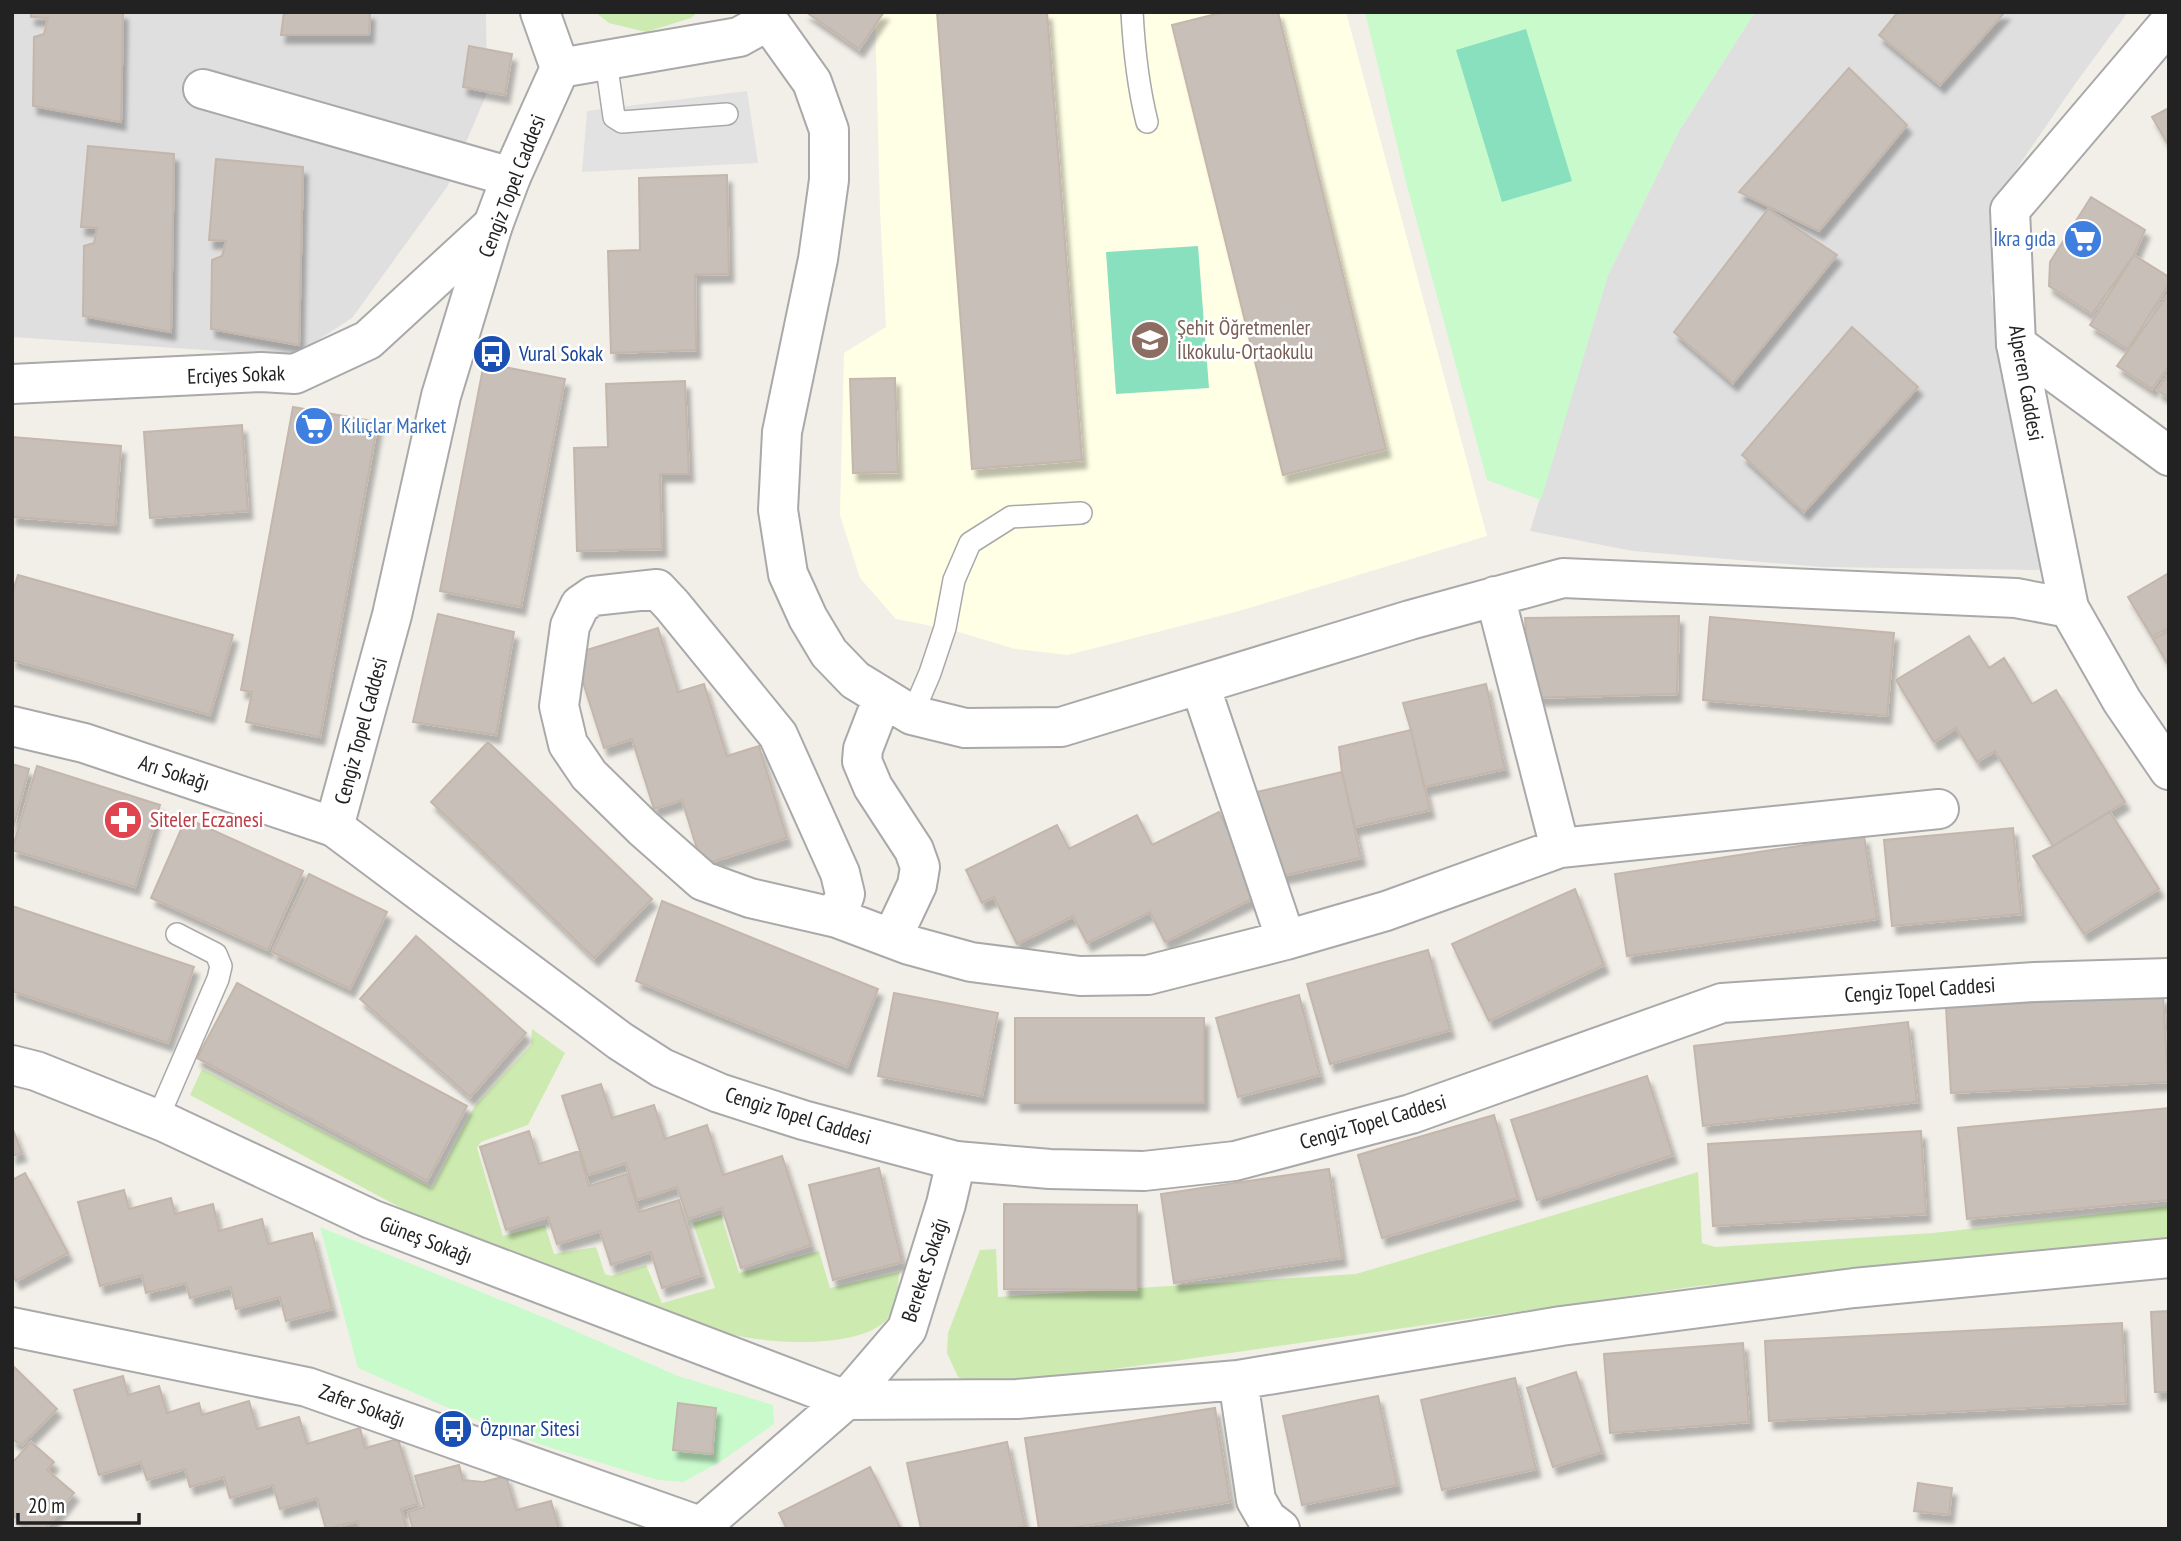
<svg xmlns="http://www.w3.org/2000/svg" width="2181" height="1541" font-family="'PT Sans Narrow',sans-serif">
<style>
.residential{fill:#e0dfdf}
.education{fill:#ffffe5}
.grass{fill:#cdebb0}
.park{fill:#c8facc}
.pitch{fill:#88e0be}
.parking{fill:#e2e2e2}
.building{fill:#c7bfb8;stroke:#c4b6ab;stroke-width:2;filter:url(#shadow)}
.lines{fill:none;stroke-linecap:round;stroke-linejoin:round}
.service-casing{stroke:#a9a9a9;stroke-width:24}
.minor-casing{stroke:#a9a9a9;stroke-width:42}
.tertiary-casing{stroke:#a9a9a9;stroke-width:42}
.service{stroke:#fff;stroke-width:21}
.minor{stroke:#fff;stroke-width:38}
.tertiary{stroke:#fff;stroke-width:38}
.labels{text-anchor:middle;stroke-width:5;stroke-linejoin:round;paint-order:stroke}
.street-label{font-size:21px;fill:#222;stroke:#fff}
.shop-label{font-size:21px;fill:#366cbe;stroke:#fff;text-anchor:end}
.education-label{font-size:21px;fill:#785e54;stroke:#fff;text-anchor:start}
.transit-label{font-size:21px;fill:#164399;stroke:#fff;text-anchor:start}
.health-label{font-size:21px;fill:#be3a42;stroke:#fff;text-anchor:start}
</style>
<defs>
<filter id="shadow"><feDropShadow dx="4.5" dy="8" stdDeviation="2" flood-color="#0004"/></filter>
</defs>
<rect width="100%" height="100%" fill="#f2efe9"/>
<path class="residential" d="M12,12H486L487,93L447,187L352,318L293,356L12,337Z
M1755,12H2128L2075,84L2000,193L1991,293L2043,570L1822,567L1633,551L1530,531L1608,275L1679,131Z"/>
<path class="education" d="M875,12H1346L1487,536L1239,611L1068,655L1015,649L952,630L896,619L860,578L840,515L844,353L886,327L880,210Z"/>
<path class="grass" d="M595,12H698L691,18L646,32L609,23Z
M532,1029L565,1053L528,1125L481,1142L477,1148L503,1236L545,1225L554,1254L596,1247L605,1274L611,1276L646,1265L662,1303L715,1288L693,1223L721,1215L739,1273L819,1251L830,1288L899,1272C898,1285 898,1303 891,1314C869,1351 767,1344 731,1334C721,1332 711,1328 700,1324L416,1216L190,1095L202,1069L432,1188L474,1107L531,1045Z
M1698,1172L1702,1243L1715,1247L1933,1233L2169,1206V1239L1998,1259L1698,1286L1167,1362L982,1386L958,1377L947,1353L948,1333L980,1250L996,1249L998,1297L1356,1274Z"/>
<path class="park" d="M1365,12H1755L1679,131L1608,275L1541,500L1487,480L1406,182Z
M320,1227L548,1319L678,1376L773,1405L774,1424L720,1462L683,1482L658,1480L545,1446L469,1417L358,1368Z"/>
<path class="pitch" d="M1526,29L1572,181L1502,202L1456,50Z
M1198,246L1209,388L1116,394L1106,252Z"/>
<path class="parking" d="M747,91L758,163L582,172L587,111Z"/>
<path class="building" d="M31,12H123L121,122L33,106L34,37L44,34L48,18L31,17Z
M284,12H370L369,35H281Z
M806,12H884L859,49Z
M937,12H1047L1082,460L972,469Z
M1224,12H1278L1386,449L1283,475L1172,25Z
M1898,12H2005L1940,85L1879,35Z
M469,46L512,54L505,95L463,87Z
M1849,68L1907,125L1819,231L1739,192Z
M2169,108V146L2152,117Z
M88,146L174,154L171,332L83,316L84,246L94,243L97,228L81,227Z
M216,159L303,167L299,345L211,329L212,260L222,256L226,241L209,240Z
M727,175L729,274L695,275L696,350L611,353L608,251L640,250L639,178Z
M2091,197L2145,230L2134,255L2092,314L2049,286L2050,262Z
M1768,209L1837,255L1733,383L1674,332Z
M2134,255L2169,277V284L2128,349L2090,325Z
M2169,293V366L2152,389L2117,366Z
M1852,327L1918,387L1804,512L1742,455Z
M484,363L565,379L521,607L440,591Z
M2169,373V398L2157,390Z
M895,378L898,472L853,473L850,379Z
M685,381L689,474H660L662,549L577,551L574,448L608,447L606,384Z
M293,407L378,422L320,737L246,722L252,692L241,690Z
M242,425L248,511L150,518L144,432Z
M12,437L121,446L115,525L12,517Z
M2169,573V627L2152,637L2128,597Z
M18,575L233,635L210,715L12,660V594Z
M438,614L514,632L496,735L413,722Z
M1679,616L1677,694L1530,698L1525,618Z
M1710,617L1894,633L1887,716L1703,700Z
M658,628L678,692L704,684L727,756L759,746L787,838L702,865L682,800L654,809L632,739L604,748L574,654Z
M2169,631V666L2153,639Z
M1969,636L1989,668L2004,658L2032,704L2056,690L2125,802L2053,846L1995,751L1977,762L1956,728L1934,742L1896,680Z
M1486,684L1505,769L1424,787L1411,730L1403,703Z
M1411,730L1430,810L1355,827L1342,772L1339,747Z
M488,742L652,899L594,958L431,802Z
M12,764L29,769L12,832Z
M37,766L160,805L135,887L12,850Z
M1342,772L1361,858L1277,877L1257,792Z
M1219,812L1260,895L1165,942L1150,912L1087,943L1073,916L1017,944L994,897L982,903L966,870L1057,825L1069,849L1137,815L1152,845Z
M2110,812L2159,889L2084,934L2033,856L2053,846Z
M186,818L303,871L268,950L151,898Z
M2013,828L2021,914L1892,926L1884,840Z
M1864,836L1877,919L1627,956L1615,874Z
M309,874L387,912L350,989L272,952Z
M1575,889L1604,965L1489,1021L1452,944Z
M662,901L878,989L847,1067L636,981Z
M12,906L194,967L168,1043L12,991Z
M416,936L526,1033L470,1097L360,999Z
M1428,950L1450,1030L1330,1064L1307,984Z
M237,983L467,1106L427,1181L197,1058Z
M894,993L998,1013L982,1096L878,1076Z
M1299,995L1320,1075L1238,1097L1216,1018Z
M2163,996L2168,1082L1951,1093L1946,1007Z
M1015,1018H1204V1103H1015Z
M1908,1022L1917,1102L1703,1126L1694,1046Z
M1647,1076L1673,1155L1537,1200L1511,1120Z
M601,1084L612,1118L654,1105L665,1139L707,1125L723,1175L782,1156L811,1245L741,1268L722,1208L688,1219L677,1187L637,1200L626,1163L588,1175L562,1096Z
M2169,1108V1200L1967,1219L1958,1128Z
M1494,1115L1518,1198L1382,1238L1358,1155Z
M12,1127L22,1153L12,1156Z
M529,1131L539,1164L579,1151L589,1186L627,1174L639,1212L679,1200L702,1275L662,1288L651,1252L611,1265L600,1231L557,1244L548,1217L506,1230L480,1147Z
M1921,1131L1926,1214L1713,1226L1708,1144Z
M879,1168L902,1262L833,1280L809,1185Z
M1329,1169L1342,1258L1174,1283L1161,1194Z
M25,1173L68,1253L16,1281L12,1273V1180Z
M124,1190L129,1209L171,1198L175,1214L213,1204L219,1231L262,1219L268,1244L312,1233L332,1309L286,1321L280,1297L236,1309L231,1287L190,1298L186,1283L146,1293L142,1275L100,1286L78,1202Z
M1004,1204L1137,1205V1290L1004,1289Z
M2169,1311V1392H2155L2151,1312Z
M2122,1323L2126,1403L1769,1421L1765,1341Z
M1743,1343L1749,1422L1610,1433L1604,1354Z
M12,1365L57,1409L22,1445L12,1439Z
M1576,1372L1602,1452L1553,1467L1527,1388Z
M123,1376L128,1395L159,1386L167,1413L199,1403L202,1415L249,1401L257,1429L299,1417L307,1444L360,1428L365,1448L398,1439L418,1504L401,1509L407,1529H360L358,1521L326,1529L317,1498L280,1509L273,1485L230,1498L224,1477L190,1487L185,1469L147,1480L141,1462L99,1475L74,1390Z
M1515,1378L1536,1469L1442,1490L1421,1400Z
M1378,1396L1397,1485L1302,1505L1283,1416Z
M678,1403L716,1408L712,1454L673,1450Z
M1215,1408L1230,1502L1065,1529H1039L1025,1438Z
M31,1442L54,1462L47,1470L74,1493L45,1529H29L12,1514V1459L15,1460Z
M1007,1442L1025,1526L1014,1529H921L907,1463Z
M459,1465L463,1480L483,1482L506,1476L516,1510L551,1501L559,1529H413L408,1512L424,1507L415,1476Z
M870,1467L901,1529H787L779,1513Z
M1918,1483L1952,1488L1949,1515L1914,1511Z"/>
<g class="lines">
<g class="service-casing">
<path id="service" d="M1132,12C1134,49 1138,86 1147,122
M606,61L614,117L622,122L727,114
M912,715L930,673L945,628L954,580L970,543L1011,517L1081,513
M157,1120L218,979L221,966L216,954L177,934"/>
</g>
<g class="minor-casing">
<path id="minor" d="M762,12L812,82L829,130V180L818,259L782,432L778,510L788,574L808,618L829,653L855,680L912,715L965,728L1061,727L1410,620L1563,578L2016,598L2069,608
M560,68L739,37L768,21
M203,89L511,177
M2016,344L2169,456
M12,384L261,372L295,374L368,340L493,225
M1200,685L1286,940
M883,697L863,749L862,761L873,787L914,850L920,867L917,885L892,938
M12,726L84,743L334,827
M1560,848L1939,809
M837,918L845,894L840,873L778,735L672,605L657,589L593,596L580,605L570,626L559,706L568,744L589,775L643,828L703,881L750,898L837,918L909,945L971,962L1080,976L1148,975L1286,940L1386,911L1560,848L1495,596
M12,1065L36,1071L164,1122L371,1219L846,1400L1017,1399L1238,1380L1561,1326L1854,1288L2169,1258
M12,1327L307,1387L700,1526
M1238,1380L1256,1500L1267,1519L1280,1529
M698,1529L846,1400L907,1329L946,1204L956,1161"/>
</g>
<g class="tertiary-casing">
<path id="tertiary" d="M540,12L560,68L511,177L493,225L441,396L392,615L334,827L620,1041L662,1068L719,1093L803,1120L956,1161L1050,1169L1144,1171L1235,1161L1411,1114L1722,1003L2035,982L2169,978
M2169,23L2010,210L2016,344L2069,608L2122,701L2169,770"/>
</g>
<use href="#service" class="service"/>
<use href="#minor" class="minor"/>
<use href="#tertiary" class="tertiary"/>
</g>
<defs>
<g id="supermarket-disc" transform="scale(2.0125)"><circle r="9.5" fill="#3f7fe0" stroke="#fff"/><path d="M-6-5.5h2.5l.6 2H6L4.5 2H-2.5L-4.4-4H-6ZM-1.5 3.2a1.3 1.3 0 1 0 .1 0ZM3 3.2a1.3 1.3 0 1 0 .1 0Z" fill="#fff"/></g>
<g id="school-disc" transform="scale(2.0125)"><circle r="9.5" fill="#8d6e63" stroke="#fff"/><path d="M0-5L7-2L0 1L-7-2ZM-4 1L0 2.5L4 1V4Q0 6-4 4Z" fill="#fff"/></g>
<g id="bus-disc" transform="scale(2.0125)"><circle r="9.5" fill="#1a4fb4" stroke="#fff"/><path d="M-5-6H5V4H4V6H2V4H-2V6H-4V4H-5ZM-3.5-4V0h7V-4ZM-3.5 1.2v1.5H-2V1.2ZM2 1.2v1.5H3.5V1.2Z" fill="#fff"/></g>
<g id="pharmacy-disc" transform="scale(2.0125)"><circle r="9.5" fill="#e0444e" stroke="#fff"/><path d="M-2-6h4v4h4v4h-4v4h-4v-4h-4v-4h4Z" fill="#fff"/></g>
</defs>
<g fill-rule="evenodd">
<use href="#supermarket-disc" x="2083" y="239"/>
<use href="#school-disc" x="1150" y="340"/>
<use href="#bus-disc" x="492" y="354"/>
<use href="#supermarket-disc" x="314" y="426"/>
<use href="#pharmacy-disc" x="123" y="820"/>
<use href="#bus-disc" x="453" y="1429"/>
</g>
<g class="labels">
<g class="street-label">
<text transform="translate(512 186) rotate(-69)" y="7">Cengiz Topel Caddesi</text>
<text transform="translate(236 375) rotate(-2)" y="7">Erciyes Sokak</text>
<text transform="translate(2026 383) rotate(80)" y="7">Alperen Caddesi</text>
<text transform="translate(361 731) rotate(-75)" y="7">Cengiz Topel Caddesi</text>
<text transform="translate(174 773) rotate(18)" y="7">Arı Sokağı</text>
<text transform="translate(1920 990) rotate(-4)" y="7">Cengiz Topel Caddesi</text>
<text transform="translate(798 1116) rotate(17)" y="7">Cengiz Topel Caddesi</text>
<text transform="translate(1373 1122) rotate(-16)" y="7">Cengiz Topel Caddesi</text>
<text transform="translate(426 1240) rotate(21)" y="7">Güneş Sokağı</text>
<text transform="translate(925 1270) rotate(-72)" y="7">Bereket Sokağı</text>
<text transform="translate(362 1406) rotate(20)" y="7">Zafer Sokağı</text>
</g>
<g class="shop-label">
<text x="2056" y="246">İkra gıda</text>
<text x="341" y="433" text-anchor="start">Kılıçlar Market</text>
</g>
<g class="education-label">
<text x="1177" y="335">Şehit Öğretmenler<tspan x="1177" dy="24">İlkokulu-Ortaokulu</tspan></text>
</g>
<g class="transit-label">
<text x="519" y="361">Vural Sokak</text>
<text x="480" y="1436">Özpınar Sitesi</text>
</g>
<g class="health-label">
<text x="150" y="827">Siteler Eczanesi</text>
</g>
</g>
<rect width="2181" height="1541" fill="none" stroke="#222222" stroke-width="28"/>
<path d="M18 1513v10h121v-10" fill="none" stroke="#222222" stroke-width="3.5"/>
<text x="28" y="1513" font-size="21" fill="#222222" stroke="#ffffff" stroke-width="5" paint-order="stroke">20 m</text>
</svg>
